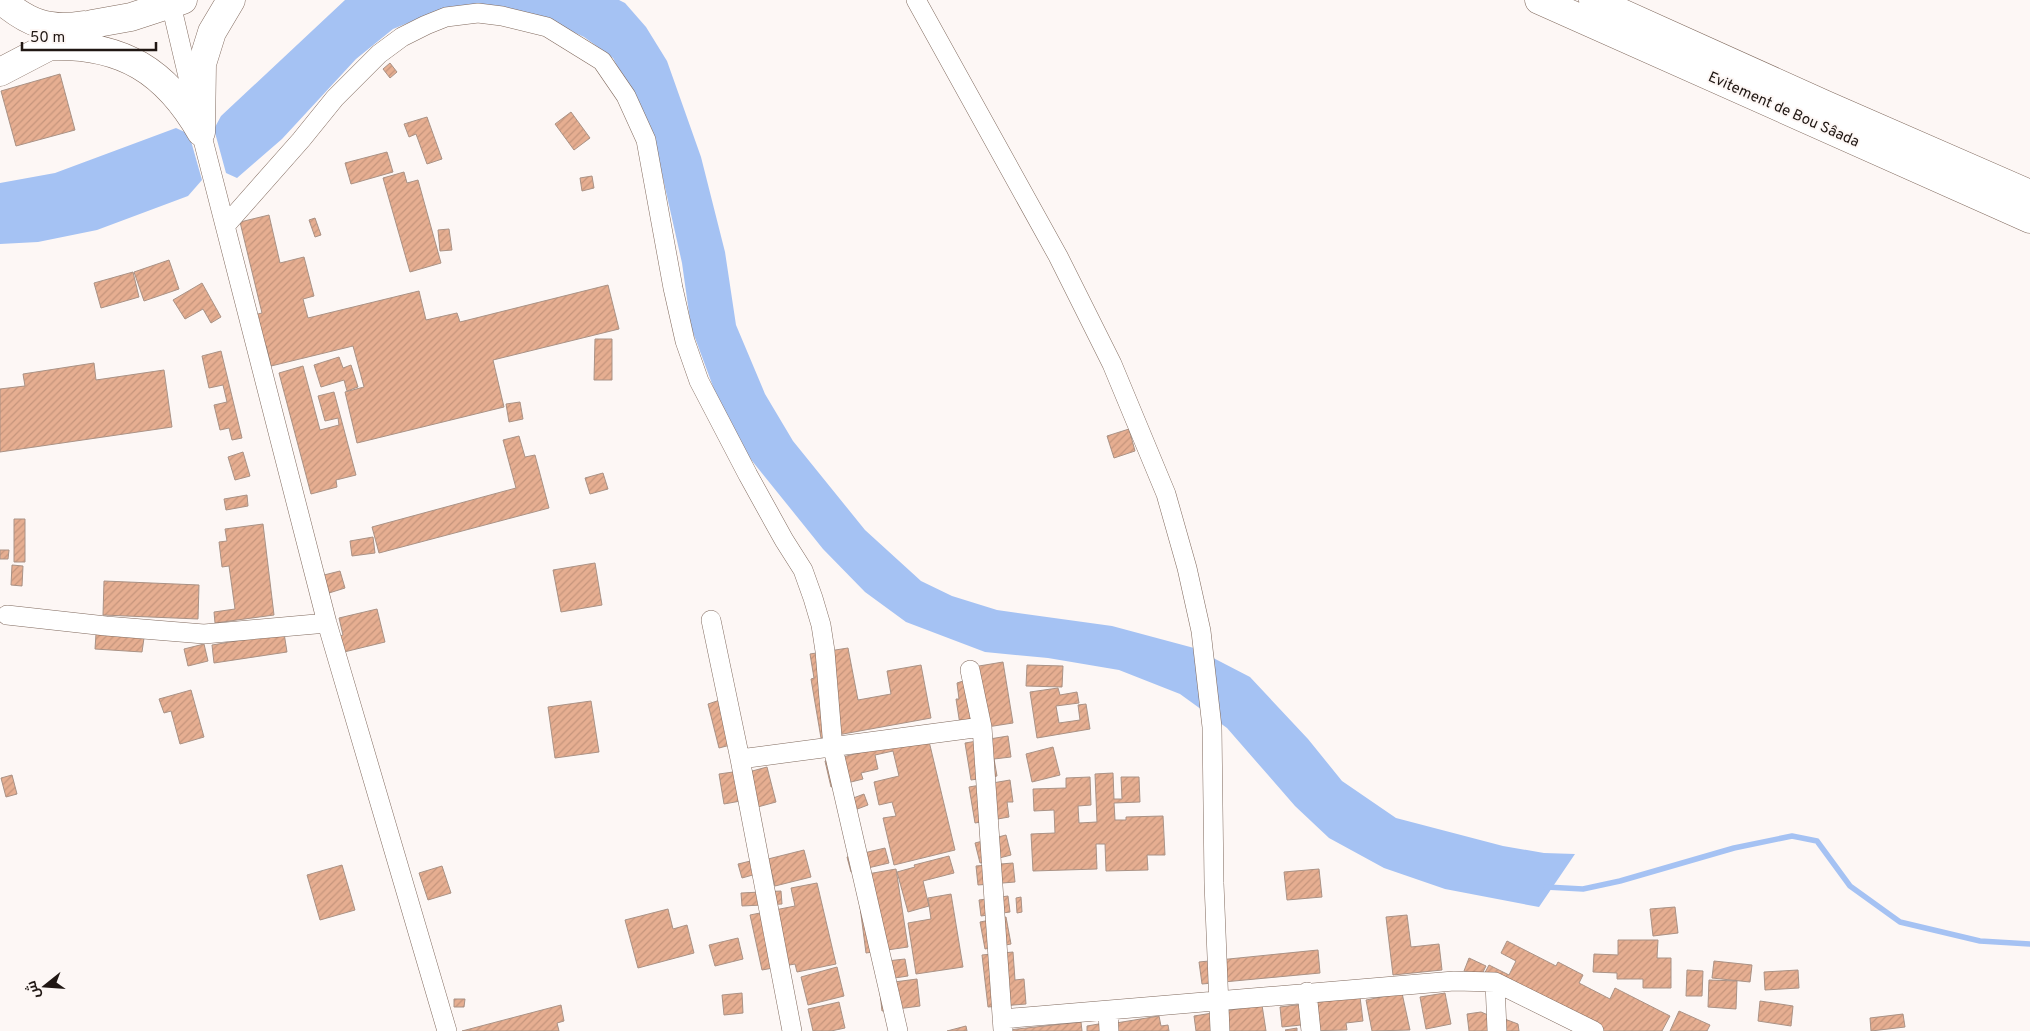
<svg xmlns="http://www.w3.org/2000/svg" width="2030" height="1031" font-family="Overpass,Cairo,sans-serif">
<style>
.water{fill:#a5c2f3}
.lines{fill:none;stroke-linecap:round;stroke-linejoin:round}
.stream{stroke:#a5c2f3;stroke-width:5.5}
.building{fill:url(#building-hatch);stroke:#aa9285}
.street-casing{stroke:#806a5e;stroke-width:20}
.highway-casing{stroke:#806a5e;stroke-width:29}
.street{stroke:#fff;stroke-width:19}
.highway{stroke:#fff;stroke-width:28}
.labels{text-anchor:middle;stroke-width:4;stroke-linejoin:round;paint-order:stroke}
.street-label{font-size:15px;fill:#201713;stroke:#fdf7f5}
</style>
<defs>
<pattern id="building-hatch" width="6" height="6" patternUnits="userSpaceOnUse" patternTransform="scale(1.25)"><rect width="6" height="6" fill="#e6ae91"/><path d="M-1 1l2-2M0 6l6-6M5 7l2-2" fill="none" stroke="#c5957c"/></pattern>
</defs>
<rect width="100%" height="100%" fill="#fdf7f5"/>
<path class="water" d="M345,0H619L625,3L646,27L667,61L701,157L725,252L736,325L765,394L793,441L865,530L921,581L952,596L997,610L1112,626L1194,648L1250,677L1308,739L1342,781L1396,818L1503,846L1544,853L1575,854L1539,907L1445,889L1384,868L1329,838L1295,806L1227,728L1180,694L1119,670L1048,658L985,652L906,622L865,592L823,549L745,452L718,400L691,327L682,263L662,174L643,117L613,58L584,37L541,17L420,18L393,29L356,59L282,139L237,178L226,173L214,129L221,116Z
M176,128L189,134L202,180L188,196L97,230L38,242L0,244V183L55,173Z"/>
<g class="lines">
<path class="stream" d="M1546,887L1583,889L1620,881L1734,848L1792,836L1817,841L1850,886L1900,922L1980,941L2030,944"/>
</g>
<path class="building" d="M390,63L397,72L390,78L383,69Z
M60,74L75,130L16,146L1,91Z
M571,112L590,138L574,150L555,124Z
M427,117L442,159L427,164L416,134L409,137L404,124Z
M387,152L393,172L351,184L345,163Z
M404,172L407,183L418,180L441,263L410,272L383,178Z
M592,176L594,188L582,191L580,178Z
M269,215L280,263L304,257L314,296L303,299L308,318L419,291L426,320L457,313L460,322L608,285L619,329L493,360L504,407L357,443L345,392L364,387L353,346L271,366L266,345L258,347L250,316L262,313L240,222Z
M315,218L321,235L315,237L309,220Z
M449,229L452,250L440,251L438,230Z
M169,260L179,289L144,301L134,272Z
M133,272L139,297L101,308L94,283Z
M202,283L221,317L211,323L203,309L185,319L173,300Z
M595,339H612V380H594Z
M221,351L242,438L232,440L229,428L220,430L214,405L227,402L223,385L209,388L202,356Z
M339,357L343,368L351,365L358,387L347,391L344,380L321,387L314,365Z
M94,363L96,380L164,370L172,427L0,452V389L25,386L23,374Z
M303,366L320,430L339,425L338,418L325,421L318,396L334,392L356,475L336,480L337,487L311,494L279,373Z
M520,402L523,419L509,422L506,404Z
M1129,429L1135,451L1114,458L1107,436Z
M519,436L525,457L535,455L549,508L379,553L372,527L516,488L503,440Z
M243,452L250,476L235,480L228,457Z
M603,473L608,489L590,494L585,478Z
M247,495L248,506L226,510L224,499Z
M14,519H25V562H14Z
M263,524L274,615L215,623L214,612L235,609L229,566L222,567L219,542L227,541L225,529Z
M373,537L375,553L352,556L350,541Z
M0,550H9L8,559H0Z
M595,563L602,605L561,612L553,570Z
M12,565L23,566L22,586L11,585Z
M340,571L345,588L329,593L324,575Z
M104,581L199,585L198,619L103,615Z
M377,609L385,642L340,653L336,637L343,635L339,618Z
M284,633L287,652L214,663L212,645Z
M96,634L144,638L142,652L95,649Z
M204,644L208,661L188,666L184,649Z
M848,648L858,700L891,694L887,671L921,665L931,718L821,738L811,679L814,678L810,654Z
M1003,662L1013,723L961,731L956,699H959L957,683L963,681L961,669Z
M1027,665L1063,666L1062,687L1026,686Z
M1058,688L1060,695L1077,692L1079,703L1056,706L1059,723L1080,720L1078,705L1086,704L1090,729L1037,738L1030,692Z
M191,690L204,737L180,744L171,711L164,713L159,699Z
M720,700L742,742L719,748L708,704Z
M591,701L599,752L555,758L548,707Z
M1008,736L1011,757L994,759L997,776L971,780L965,743Z
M928,737L955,850L894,865L883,818L896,816L892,802L879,805L874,782L899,776L893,751L875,755L878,769L861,773L863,779L831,787L825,761Z
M1053,747L1060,775L1032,782L1026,754Z
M767,767L776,802L754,808L745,773Z
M740,771L746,800L724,804L719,774Z
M1113,773L1114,799H1122L1121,777H1139L1140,802L1114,803L1115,820H1126V817L1163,816L1165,855H1147L1148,870L1106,871L1105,844H1096L1097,869L1033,871L1031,834L1055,833L1054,810L1034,811L1033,789L1066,788V778L1090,777L1091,805L1078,806L1079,823L1097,822L1095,774Z
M12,775L17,794L6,797L1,778Z
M1010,780L1013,802H1007L1009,817L975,823L969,787Z
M864,794L868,805L852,811L848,800Z
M1006,835L1011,855L980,863L975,843Z
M885,848L889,863L851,872L847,857Z
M804,850L811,877L775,886L768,859Z
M949,856L954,873L923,881L929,906L908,912L897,872L915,867L914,865Z
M763,858L767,871L742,878L738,864Z
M1013,863L1015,882L978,885L976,866Z
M342,865L355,910L320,920L307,875Z
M442,866L451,893L428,900L419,873Z
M896,869L908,947L866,953L856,876Z
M1319,869L1322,897L1287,900L1284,872Z
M817,883L836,964L797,972L795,964L762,970L750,915L795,906L791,888Z
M781,891L782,904L742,906L741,893Z
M951,894L963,967L916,974L908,923L931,919L928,898Z
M1008,896L1010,912L981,916L979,900Z
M1021,897L1022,912L1017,913L1016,898Z
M1675,907L1678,933L1653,936L1650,909Z
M668,909L673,929L687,925L694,953L638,968L625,920Z
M1407,915L1411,947L1439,944L1442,970L1393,975L1386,917Z
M1006,917L1011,944L985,949L980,922Z
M738,938L743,959L715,966L709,945Z
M1618,940H1658L1657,958H1671V988H1643V979H1617V973L1593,972L1594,954L1618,955Z
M1507,941L1556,966L1558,962L1583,975L1579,983L1610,999L1615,988L1670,1016L1662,1031H1589L1480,982L1489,965L1509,975L1516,961L1501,953Z
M1318,950L1320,973L1202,984L1199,962Z
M1013,952L1015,980L1024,979L1026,1004L988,1007L982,955Z
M1469,958L1486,966L1480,978L1464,971Z
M905,959L908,976L881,980L878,962Z
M1714,961L1752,965L1750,982L1712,978Z
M837,967L844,996L808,1005L801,977Z
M1687,970L1703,971L1702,996H1686Z
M1798,970L1799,988L1765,990L1764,972Z
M917,979L920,1006L882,1011L879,984Z
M1709,980L1737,981L1736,1009L1708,1007Z
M742,993L743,1013L724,1015L722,995Z
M1402,993L1410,1030L1372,1031L1366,1000Z
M1445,993L1451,1024L1426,1029L1420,997Z
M1360,997L1363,1021L1346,1023L1347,1030L1302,1031L1301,1025L1282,1027L1280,1007Z
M454,999H465L464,1007H454Z
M1760,1001L1793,1006L1791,1026L1758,1021Z
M839,1002L845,1028L831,1031H813L808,1009Z
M561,1005L564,1021L557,1023L559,1031H462Z
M1262,1005L1266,1031H1196L1194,1016Z
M1679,1011L1710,1025L1707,1031H1670Z
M1481,1012L1488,1015L1490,1031H1469L1467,1014Z
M1903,1014L1905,1027L1871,1031L1870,1018Z
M1494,1015L1518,1024L1519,1031H1498Z
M1159,1016L1161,1026L1168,1025L1169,1031H1087V1026L1116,1021V1023Z
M1081,1022L1082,1031H999Z
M966,1026L967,1031H947Z
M1297,1028V1031H1286L1285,1030Z"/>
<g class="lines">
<g class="street-casing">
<path id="street" d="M170,0L201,132L327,623L447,1031
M916,0L1058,256L1112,364L1166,494L1187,568L1201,631L1212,727L1214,883L1220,1031
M225,226L301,140L335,98L379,54L402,37L426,25L446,17L478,13L502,16L547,27L602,61L626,96L646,140L673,288L685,341L699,381L748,475L784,540L803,570L813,598L821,625L825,651L833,748L898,1031
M7,615L106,626L204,634L327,623
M711,620L740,759L792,1031
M970,670L982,727L1003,1030
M740,759L982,727
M1495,982L1497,1031
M1307,992L1311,1031
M1108,1011L1109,1031
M1002,1019L1454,981L1495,982L1594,1031"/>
</g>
<g class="highway-casing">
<path id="highway" d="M1,0C28,23 48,31 84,25
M1539,0L2030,219
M1593,0L1826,105L2030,194
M52,46C122,44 166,71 201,132
M0,72L92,24L131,17L183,0
M201,132L202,64L212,32L231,0"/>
</g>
<use href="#street" class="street"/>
<use href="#highway" class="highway"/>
</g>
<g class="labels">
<g class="street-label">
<text transform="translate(1784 109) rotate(24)" y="5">Evitement de Bou Sâada</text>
</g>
</g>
<g transform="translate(45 986) rotate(253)" stroke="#fdf7f5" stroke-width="4" paint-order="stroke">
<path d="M0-4L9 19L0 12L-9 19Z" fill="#201713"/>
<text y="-8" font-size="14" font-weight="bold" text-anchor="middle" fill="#201713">ش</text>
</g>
<path d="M22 42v8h134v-8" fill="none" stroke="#201713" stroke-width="2.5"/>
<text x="30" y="42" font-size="15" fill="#201713" stroke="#fdf7f5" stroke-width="4" paint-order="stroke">50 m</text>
</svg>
